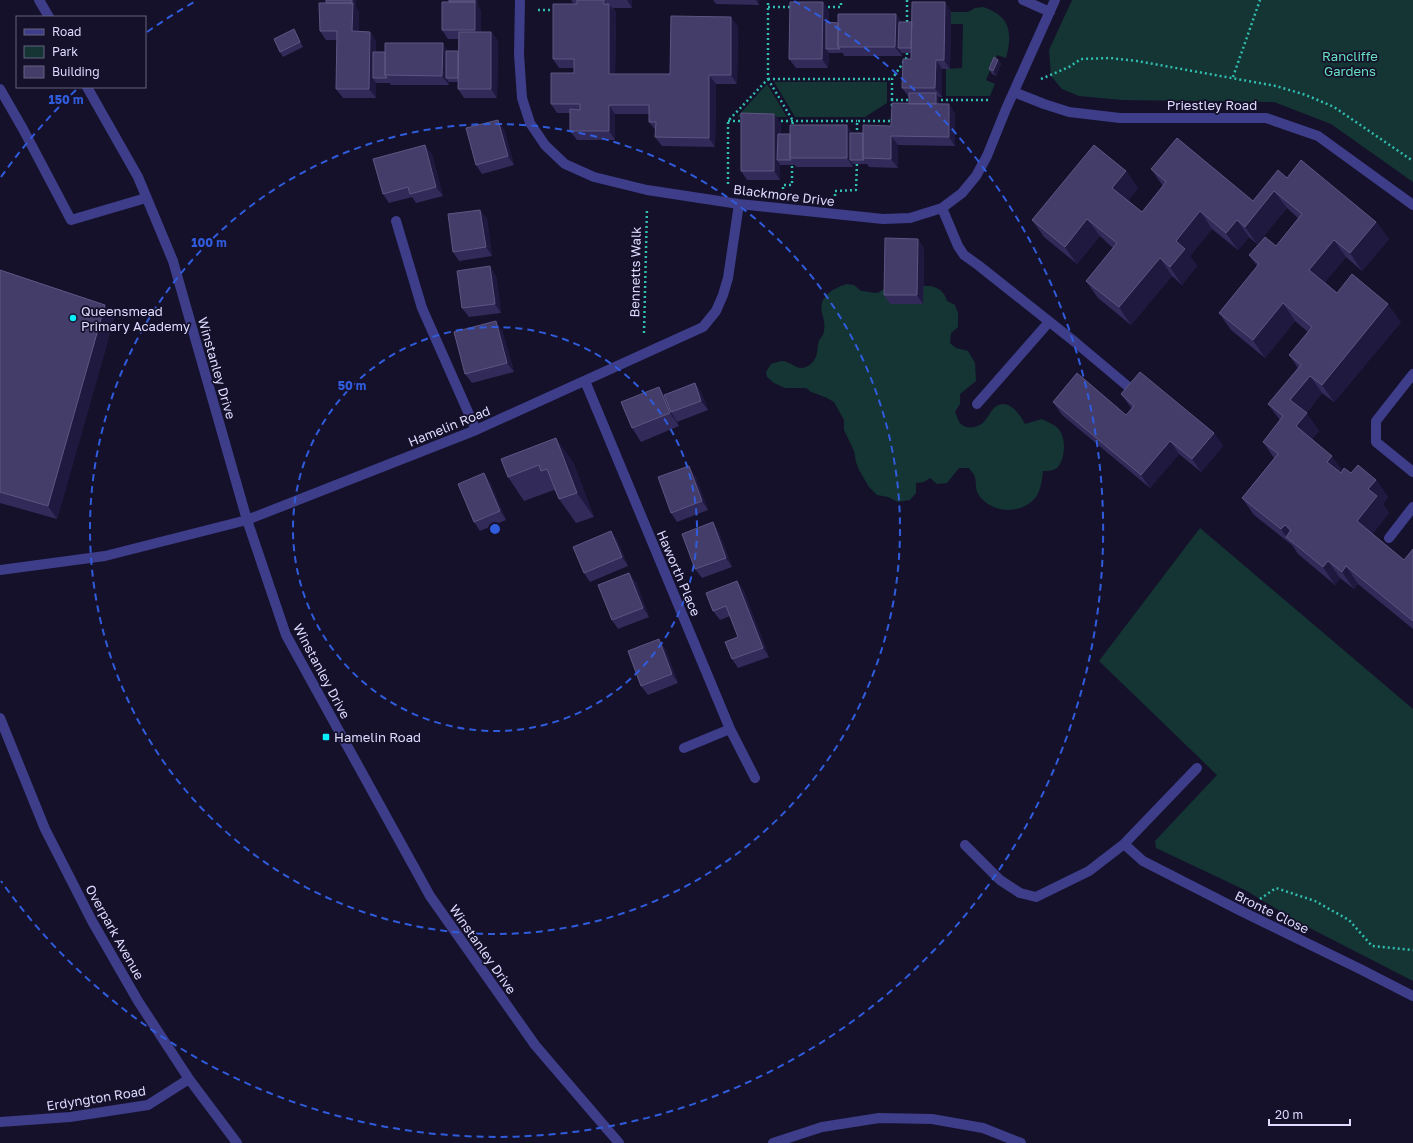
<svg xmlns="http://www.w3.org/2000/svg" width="1413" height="1143" font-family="'Golos Text',sans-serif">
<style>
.green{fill:#143533}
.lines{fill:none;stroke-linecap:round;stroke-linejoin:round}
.path{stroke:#31bdaf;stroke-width:2.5;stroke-dasharray:2 3;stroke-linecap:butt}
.service{stroke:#3d3d89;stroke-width:10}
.minor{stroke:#3d3d89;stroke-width:10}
.wall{fill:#322a59}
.shaded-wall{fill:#1f183f}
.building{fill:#443d6a;stroke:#5c5682}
.ring{fill:none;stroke:#305cdc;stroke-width:2;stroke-dasharray:7 5}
.poi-dot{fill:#09eefd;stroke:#15112b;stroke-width:1.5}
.labels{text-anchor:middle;stroke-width:3.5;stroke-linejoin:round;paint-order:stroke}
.park-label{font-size:13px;fill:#66e0bd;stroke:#15112b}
.street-label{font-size:13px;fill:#dedbff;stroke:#15112b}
.poi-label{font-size:13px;fill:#dedbff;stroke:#15112b;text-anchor:start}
.centre{fill:#305cdc;stroke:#15112b;stroke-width:2}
.ring-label{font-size:12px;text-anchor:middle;font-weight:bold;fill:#305cdc;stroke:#15112b;stroke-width:3.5;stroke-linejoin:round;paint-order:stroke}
</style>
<rect width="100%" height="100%" fill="#15112b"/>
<path class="green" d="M1072,0H1413V182L1331,124L1274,102L1122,100L1079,96L1062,89L1051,76L1049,50Z
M983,7C1010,16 1013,32 1006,58L997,55L986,80L995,84L990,96H946V69L962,68L963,24H951V12H968L975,8Z
M774,82H887V103L865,117H795Z
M767,84L787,117H737Z
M847,284L854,285L861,291C866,291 872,293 877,293C880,292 882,290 885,289C891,288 898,288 904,287C920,286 942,281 947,301L955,305L958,313V327L951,333L950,343L956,348L968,351L975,363L976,381L960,394V404L955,412C957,415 958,421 960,423C966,430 976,428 983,423C987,419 990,412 994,408C1007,396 1020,414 1025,424L1042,419C1047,422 1057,425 1060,431C1066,440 1065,458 1058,467C1054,471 1048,471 1043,471C1042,479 1041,490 1036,497C1022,514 996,514 981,498C973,488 978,484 974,475C973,473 970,470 969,468H959L947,483L937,484L930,478L924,482L916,483V493L910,500L898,502L888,497L877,495L869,487L859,470L856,462L854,451L844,430V420L834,402L825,397L811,392L806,388H785L774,383L767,377L766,372L771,364C774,363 779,361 783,361C792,362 798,372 808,366C817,360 817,354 818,345C818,339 824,336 824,331C825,324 824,320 822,313C818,296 834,288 847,284Z
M1200,528L1413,709V981L1298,922L1245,890L1156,848L1155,841L1217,775L1099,661Z"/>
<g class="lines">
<path class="path" d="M907,0V24
M768,7H792
M823,7H841V0
M538,10H555
M1233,77L1260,0
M768,79L793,121L792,127
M768,79H892
M1041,79L1069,67L1081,59L1110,58L1137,61L1276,86L1306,95L1334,107L1413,161
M892,100V79L907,57V51
M936,100H989
M892,106V100H913
M728,121H745
M776,121H857
M857,135V121H892V119
M728,184V121L768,79V0
M783,189V185H792V162
M835,196V191L856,190L857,162
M644,333L647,208
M1260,899L1276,888L1315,901L1349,920L1372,946L1413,950"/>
<path class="service" d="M0,89L23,129L71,220L146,198
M942,208L958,246L964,255L978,265L1075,342L1131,389
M1413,374L1376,421V442L1413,472
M977,404L1049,322
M1389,538L1413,507
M965,845L1000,880L1020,893"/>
<path class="minor" d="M39,0L49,17
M520,0L519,54L522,98L530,123L545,145L565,164L594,177L647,190L739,204L883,219L910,218L942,208L962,193L976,176L987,156L1006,109L1055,0
M1023,0L1050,12
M87,87L138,177L173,261L247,520L286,635L430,896L535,1045L619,1143
M1014,92L1044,104L1069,112L1120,118H1266L1318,136L1413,205
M396,221L422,308L476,430
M585,381L730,729L684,748
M0,570L105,556L247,520L476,430L703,327L716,311L723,295L728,278L739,204
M0,718L45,829L92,921L138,1001L189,1079L237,1143
M730,729L755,778
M1124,844L1143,861L1241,911L1360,969L1413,996
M1020,893L1036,897L1089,871L1124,844L1197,768
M0,1122L70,1117L148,1105L189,1079
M773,1143L822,1127L879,1118L932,1119L983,1128L1021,1143"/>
</g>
<path class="wall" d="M571,0H632V8H613L616,13L615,74H670L738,26L737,84H716L715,147L662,146L655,137L656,131L649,122V114H615V140H577L570,131V113H557L551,104L574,73V68H559L553,59L574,4Z
M713,0H759V5L716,4Z
M823,2L829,12V22L838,23L896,14L901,22H912L945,2L951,12L950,69H942V97H939V104L955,113V146L898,145V168L869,167L867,164H853V167H796L795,165H780V180H747L741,171L781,123V134L863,133L891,126L909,104V97L902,88L911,59V53H902V56H844L843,53H829L828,68H796L789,59Z
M326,3L356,7L359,12V31L370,32L376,41V52L458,51V39H448L442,30L478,6L481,11V32H491L498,41L497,98H464L458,89V82H449V85H391L390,83H376V98H343L336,89L337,40H326L320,31Z
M297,34L303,47L283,57L280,52Z
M998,60L1001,64L996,76L992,74L989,69Z
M504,129L514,165L482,174L476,165Z
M432,154L443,196L416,203L412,197L389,203L383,194Z
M1151,169L1253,201L1287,178L1376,222L1389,239L1362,271L1346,257L1325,282L1337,293L1401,322L1334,402L1322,393L1306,413L1319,431L1312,439L1342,470L1376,480L1388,497L1383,504L1389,513L1372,534L1404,560L1413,549V629L1358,584L1354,589L1340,578L1335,585L1298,554L1292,545L1254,515L1242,498L1274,458L1263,442L1280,420L1268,404L1298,368L1289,355L1308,332L1295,321L1265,358L1231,330L1219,313L1257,266L1249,255L1276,246L1298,218L1287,208L1257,244L1249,237L1238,250L1212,229L1190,256L1197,266L1182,285L1172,276L1131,325L1098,298L1086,281L1113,248L1100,236L1077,264L1044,237L1032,220L1126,171L1138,188L1128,200L1142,212L1163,186Z
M480,210L487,219L492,256L459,261L453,252Z
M924,248L923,304H890L884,295Z
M0,270L105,305L114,319L57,519L0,503Z
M496,276L501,313L469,317L462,308Z
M502,330L514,372L472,383L465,374Z
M695,383L701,392L708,410L677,422L679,426L641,442L632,428L659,387L664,395Z
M1121,394L1214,433L1223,446L1201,472L1179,454L1150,488L1062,415L1053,402L1126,415L1132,409Z
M501,459L573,462L594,517L576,523L559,499L557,494L554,490L524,501L508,477Z
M695,475L708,510L677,522L671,513Z
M490,482L506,520L480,531L474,522Z
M611,531L617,540L628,566L590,582L584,573Z
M719,532L732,567L702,578L695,569Z
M737,581L744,591L769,657L738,668L732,659L738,637L730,616L720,620L713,611Z
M636,582L649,617L618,629L612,620Z
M665,648L678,683L648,695L641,686Z"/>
<path class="shaded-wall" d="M352,0H356V7L359,12V40L352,31Z
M475,0H478V6L481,11V39L475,30Z
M604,0L609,7V4L616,13L615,83L609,74Z
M627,0H632V8Z
M756,0H759V5Z
M823,2L829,12V49H826L829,53L828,68L822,59Z
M945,2L951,12L950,69L944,60Z
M896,14L902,23L898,48L902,53V56L895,47Z
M731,17L738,26L737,84L731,75Z
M294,29L297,34L303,47L300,42Z
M370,32L376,41V78H373L376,83V98L369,89Z
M491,32L498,41L497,98L491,89Z
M443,43L449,53L446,78L449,82V85L442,76Z
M936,60L942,69V97L935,88Z
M998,60L1001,64L996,76L993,71Z
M709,75L716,84L715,147L709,138Z
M936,93L939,97V113L936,108Z
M949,104L955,113V146L949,137Z
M609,105L615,114V140L609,131Z
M774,114L781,123L780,160H777L780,165V180L774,171Z
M498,120L504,129L514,165L508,156Z
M847,125L854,135L850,160L853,164V167L847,158Z
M891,136L898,145V168L891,159Z
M425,145L432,154L443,196L436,187Z
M1126,171L1138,188L1124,205L1112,188Z
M1274,191L1287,208L1257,244L1245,227Z
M480,210L487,219L492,256L486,247Z
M1200,211L1212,229L1190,256L1197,266L1182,285L1170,267L1176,241Z
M1087,219L1100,236L1077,264L1065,247Z
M1237,220L1249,237L1238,250L1226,233Z
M1376,222L1389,239L1362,271L1350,253Z
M918,239L924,248L923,304L917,295Z
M1334,240L1346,257L1321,287L1309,270Z
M1160,258L1172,276L1131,325L1119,307Z
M490,266L496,276L501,313L495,304Z
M1283,303L1295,321L1265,358L1253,340Z
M1388,304L1401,322L1334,402L1322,385Z
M105,305L114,319L57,519L48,506Z
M496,321L502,330L514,372L507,363Z
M1310,376L1322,393L1302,417L1290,400Z
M695,383L701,392L708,410L701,401Z
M659,387L668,400L671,412L677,422L679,426L670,413Z
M1307,413L1319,431L1308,444L1296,426Z
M1214,433L1223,446L1201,472L1192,459Z
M556,438L573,462L594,517L577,493Z
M1170,441L1179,454L1150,488L1141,475Z
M1332,456L1344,473L1339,479L1327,462Z
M689,466L695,475L708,510L702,501Z
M484,473L490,482L506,520L500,511Z
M1376,480L1388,497L1383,504L1389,513L1369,539L1357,521L1368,489Z
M713,522L719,532L732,567L726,558Z
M1285,525L1297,542L1287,538L1281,529Z
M611,531L617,540L628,566L622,557Z
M1328,561L1340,578L1335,585L1323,567Z
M1346,566L1358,584L1354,589L1342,572Z
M629,573L636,582L649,617L643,608Z
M737,581L744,591L769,657L763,648Z
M659,639L665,648L678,683L672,674Z"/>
<path class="building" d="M326,0H352V3H326Z
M449,0H475V2H449Z
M577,0H604V4H609V74H670L671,16L731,17V75H709V138L655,137L656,122H649V105H609V131H570V109L580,110V104H551V73H574V59H553V4H577Z
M442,2H475V30H442Z
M790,2H823L822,59H789Z
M912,2H945L944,60H936L935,88H902L903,59H911Z
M319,3H353L352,31L370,32L369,89H336L337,31H320Z
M838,14H896L895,47H838Z
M826,22L838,23V47L840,49H826Z
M899,22H912L911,48H898Z
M294,29L300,42L280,52L274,39Z
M459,32H491V89H458Z
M385,43H443L442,76L385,75Z
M446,51H458V78H446Z
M373,52H385V75L387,78H373Z
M994,57L998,60L993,71L989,69Z
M909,93H936V104H909Z
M892,103L949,104V137L891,136V159L863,158V125L891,126Z
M741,113L774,114V171H741Z
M498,120L508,156L476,165L466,128Z
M790,125H847V158H790Z
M850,133H863V158L864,160H850Z
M778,134H790V158L791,160H777Z
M1177,138L1253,201L1278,170L1287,178L1301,160L1376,222L1350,253L1334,240L1309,270L1337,293L1352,274L1388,304L1322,385L1310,376L1290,400L1307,413L1296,426L1332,456L1327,462L1341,473L1344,468L1351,473L1358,465L1376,480L1368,489L1377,496L1357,521L1404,560L1413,549V621L1346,566L1342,572L1328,561L1323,567L1286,537L1291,530L1285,525L1281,529L1242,498L1278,454L1263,442L1283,416L1268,404L1301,365L1289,355L1312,327L1283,303L1253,340L1219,313L1259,264L1249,255L1265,237L1276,246L1302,214L1274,191L1245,227L1237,220L1226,233L1200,211L1176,241L1185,249L1170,267L1160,258L1119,307L1086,281L1117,243L1087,219L1065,247L1032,220L1094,145L1126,171L1112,188L1142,212L1166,182L1151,169Z
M425,145L436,187L410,194L408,187L383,194L373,159Z
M480,210L486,247L453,252L448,214Z
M885,238L918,239L917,295H884Z
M490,266L495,304L462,308L457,271Z
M0,270L105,305L48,506L0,492Z
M496,321L507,363L465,374L454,332Z
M1140,372L1214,433L1192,459L1170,441L1141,475L1053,402L1077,373L1126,415L1134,406L1121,394Z
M695,383L701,401L671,412L664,395Z
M659,387L670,413L632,428L621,402Z
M556,438L577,493L559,499L547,469L541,471L539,465L508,477L501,459Z
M689,466L702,501L671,513L658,477Z
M484,473L500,511L474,522L458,484Z
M713,522L726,558L695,569L682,534Z
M611,531L622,557L584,573L573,547Z
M629,573L643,608L612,620L598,585Z
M737,581L763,648L732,659L725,642L738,637L726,606L713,611L706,593Z
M659,639L672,674L641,686L628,651Z"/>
<g class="ring">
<circle cx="495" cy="529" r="202"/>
<circle cx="495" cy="529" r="405"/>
<path d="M1 177A607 607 0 0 1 77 89M147 32A607 607 0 0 1 196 1M794 1A607 607 0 1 1 1 881"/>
</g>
<g class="poi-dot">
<circle cx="73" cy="318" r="4"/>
<rect x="322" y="733" width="8" height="8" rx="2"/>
</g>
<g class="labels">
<g class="park-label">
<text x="1350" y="61">Rancliffe<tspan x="1350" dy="15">Gardens</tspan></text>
</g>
<g class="street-label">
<text x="1212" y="110">Priestley Road</text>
<text transform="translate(784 195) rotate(7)" y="5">Blackmore Drive</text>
<text transform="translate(635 272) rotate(-89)" y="5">Bennetts Walk</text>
<text transform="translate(217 368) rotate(74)" y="5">Winstanley Drive</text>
<text transform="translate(449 426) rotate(-22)" y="5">Hamelin Road</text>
<text transform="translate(679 573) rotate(67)" y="5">Haworth Place</text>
<text transform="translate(322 671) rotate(62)" y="5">Winstanley Drive</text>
<text transform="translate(1272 912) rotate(26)" y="5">Bronte Close</text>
<text transform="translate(115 932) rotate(61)" y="5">Overpark Avenue</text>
<text transform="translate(483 949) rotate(55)" y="5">Winstanley Drive</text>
<text transform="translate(96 1098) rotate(-9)" y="5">Erdyngton Road</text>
</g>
<g class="poi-label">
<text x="81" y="316">Queensmead<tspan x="81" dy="15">Primary Academy</tspan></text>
<text x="334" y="742">Hamelin Road</text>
</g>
</g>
<circle cx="495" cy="529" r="6" class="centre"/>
<g class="ring-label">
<text x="66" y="104">150 m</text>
<text x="209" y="247">100 m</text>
<text x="352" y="390">50 m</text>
</g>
<rect x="16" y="16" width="130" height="72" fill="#15112b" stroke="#656280"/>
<rect x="24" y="29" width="20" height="6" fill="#3d3d89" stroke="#656280"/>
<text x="52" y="36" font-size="12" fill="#dedbff">Road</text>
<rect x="24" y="46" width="20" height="12" fill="#143533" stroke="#656280"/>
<text x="52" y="56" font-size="12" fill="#dedbff">Park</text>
<rect x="24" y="66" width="20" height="12" fill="#443d6a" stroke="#656280"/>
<text x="52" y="76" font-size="12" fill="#dedbff">Building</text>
<path d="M1269 1119v6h81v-6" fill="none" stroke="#dedbff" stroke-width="2"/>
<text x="1275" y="1119" font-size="12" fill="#dedbff" stroke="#15112b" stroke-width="3" paint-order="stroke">20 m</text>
</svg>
